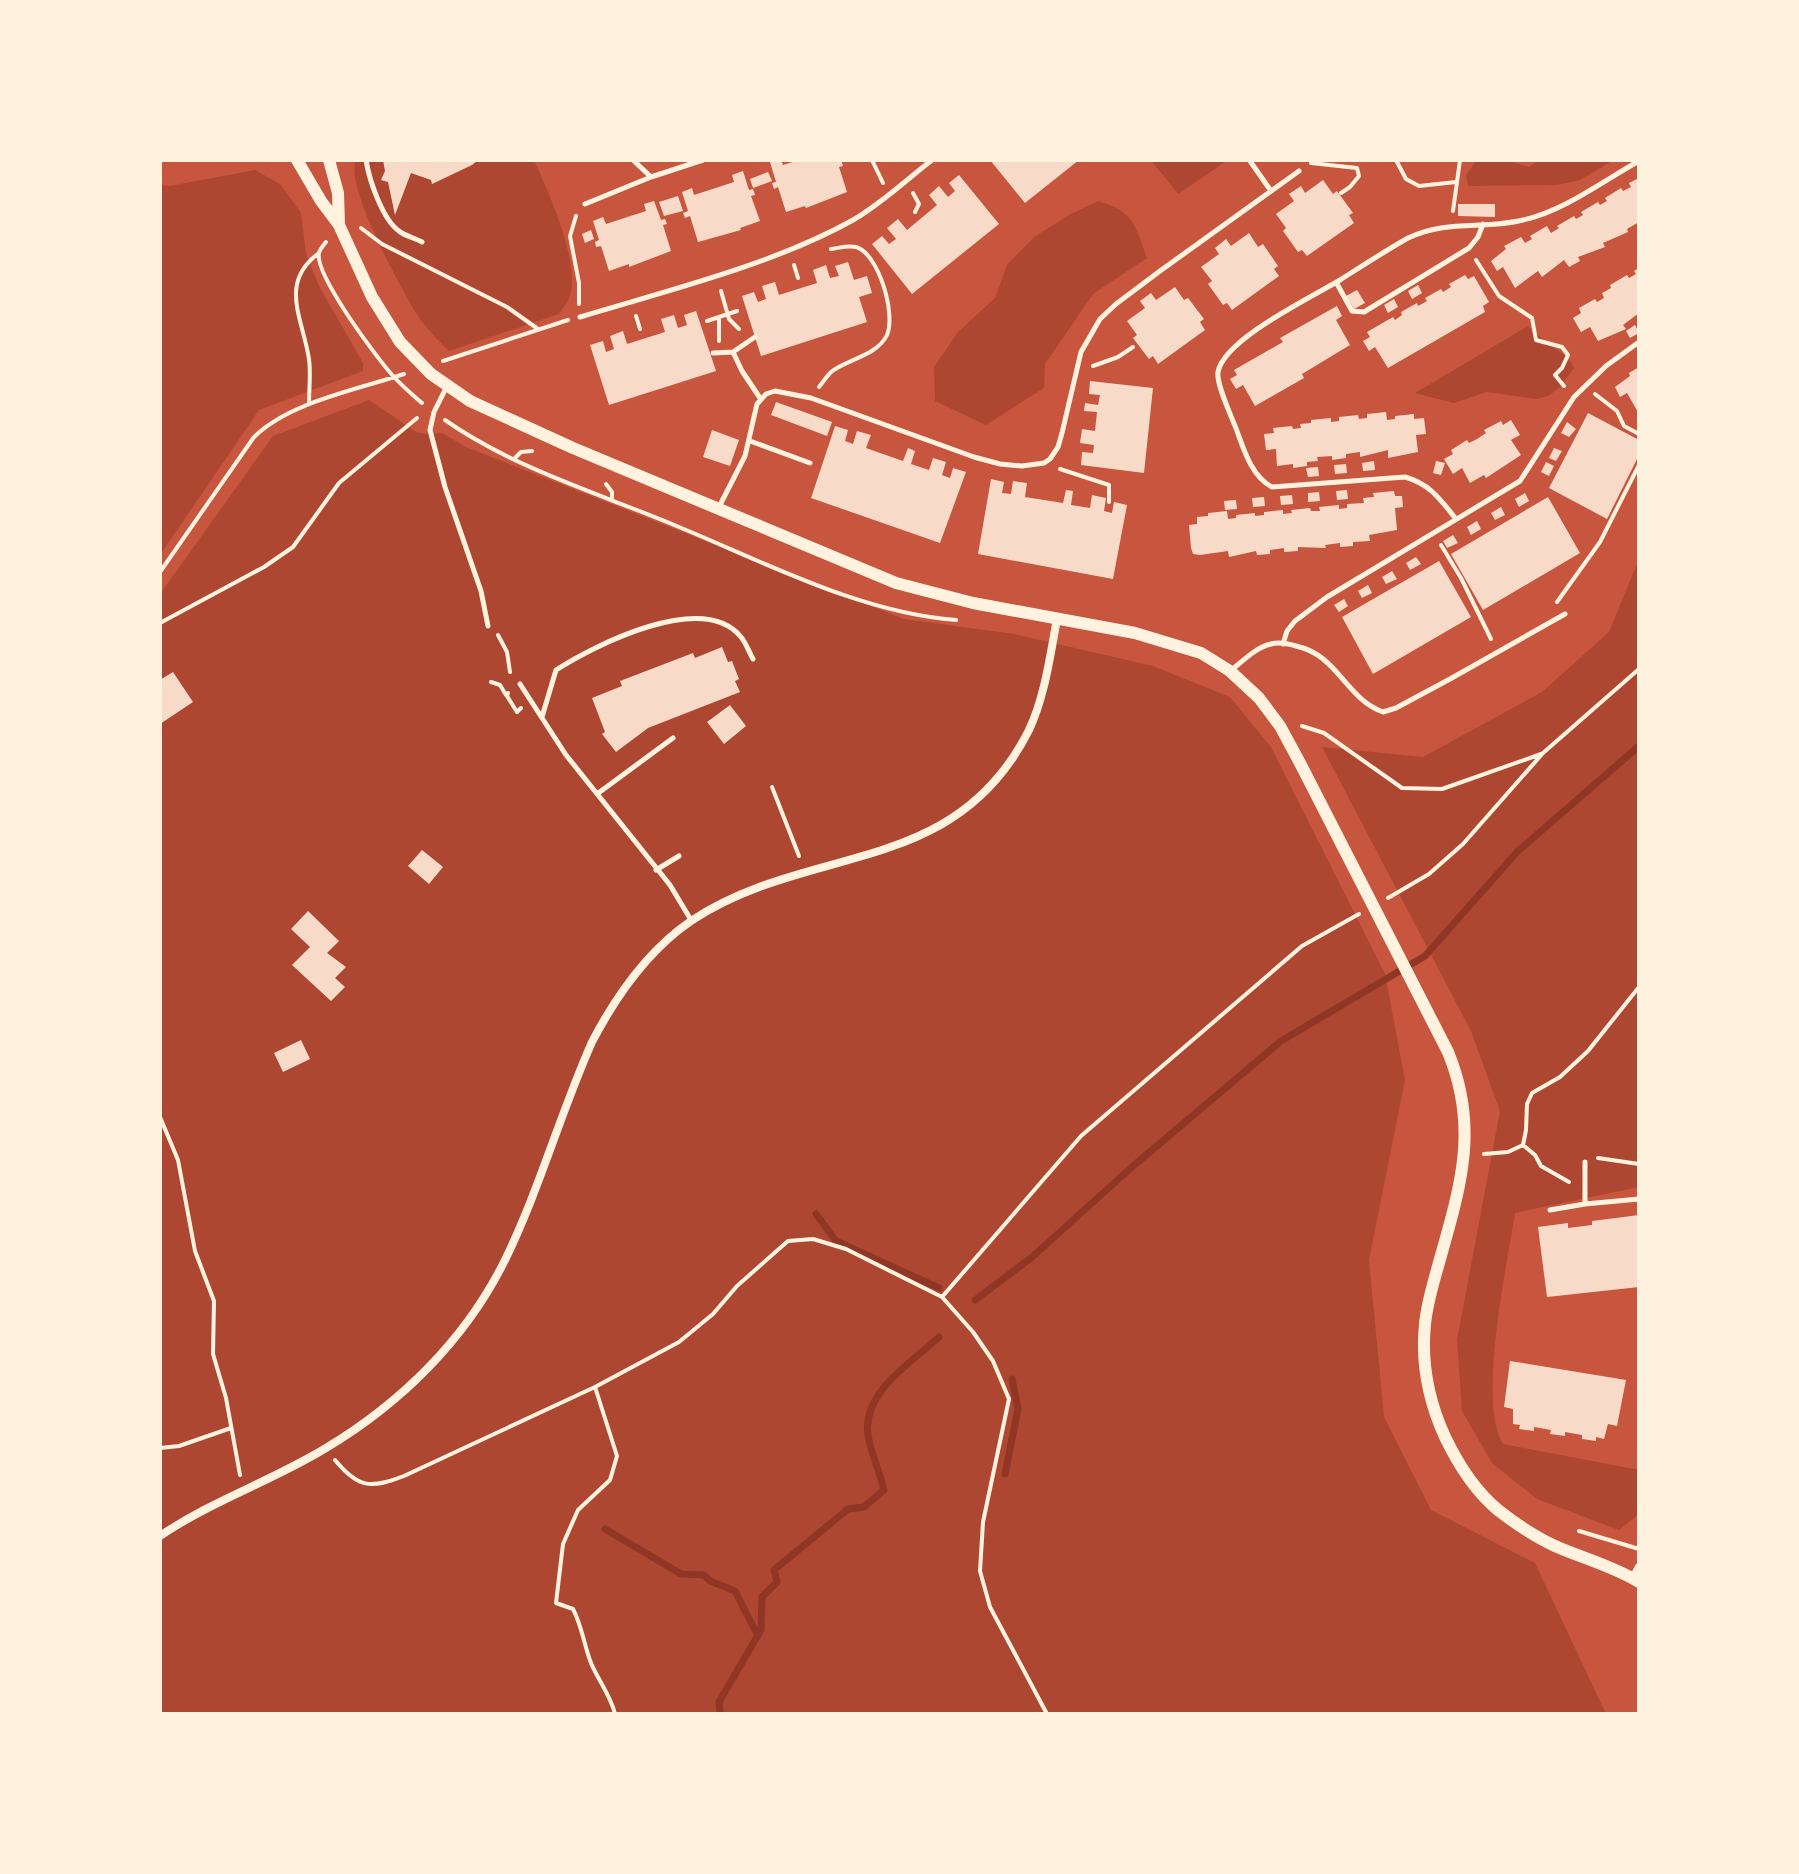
<svg xmlns="http://www.w3.org/2000/svg" width="1799" height="1874" font-family="Jost,sans-serif">
<style>
.green{fill:#ae4732}
.lines{fill:none;stroke-linecap:round;stroke-linejoin:round}
.stream{stroke:#8f3625;stroke-width:7}
.building{fill:#f7dbc8}
.path{stroke:#fff3e0;stroke-width:4}
.service{stroke:#fff3e0;stroke-width:5}
.minor{stroke:#fff3e0;stroke-width:8}
.tertiary{stroke:#fff3e0;stroke-width:12}
</style>
<rect width="100%" height="100%" fill="#c8553d"/>
<path class="green" d="M356,160H534C548,191 582,265 569,298C567,303 562,309 559,314L449,351C437,339 425,327 416,313C401,288 344,185 356,160Z
M1151,160H1228L1178,194Z
M1477,160H1505L1529,167L1539,160H1614L1580,180L1557,185L1468,186L1466,175Z
M255,170L280,184L301,213L306,254L319,286L363,363V371L259,410L160,555V185L170,186Z
M1098,201C1134,211 1135,225 1147,258L1093,294L1045,364L1044,388L986,425L935,401L934,367L958,332L995,298L1007,265L1034,237L1069,215Z
M1528,326C1539,340 1570,354 1574,368L1559,388L1548,396L1537,399L1487,392L1454,403L1415,393Z
M369,400L416,432L425,434L442,433L466,447L904,619L1014,634L1153,666L1230,697L1271,747L1385,974L1405,1080L1369,1260L1384,1417L1431,1510L1535,1563L1606,1714H160V594L273,436Z
M1639,559V1187L1515,1213C1507,1265 1477,1402 1503,1444L1639,1470V1514L1619,1530L1537,1499L1492,1463L1462,1411L1457,1340L1500,1111L1471,1031L1322,747L1423,757L1542,692L1609,632Z"/>
<g class="lines">
<path class="stream" d="M816,1214L836,1241L939,1288
M975,1300L1031,1258L1132,1167L1281,1041L1425,956L1517,852L1639,746
M1005,1474L1018,1409L1012,1379
M605,1529L681,1574L704,1575L710,1581L735,1591L758,1636
M720,1714L719,1702L761,1630L762,1597L777,1582L774,1570L848,1509L864,1507L884,1490C880,1472 871,1454 868,1435C862,1392 911,1363 939,1337"/>
</g>
<path class="building" d="M383,160H478L472,165L432,184L431,180L411,173L395,215L388,182L381,180L385,171Z
M781,160L783,165L799,160H841L843,166L839,167L847,192L806,208L805,206L786,212L778,187L774,189L772,183L776,182L770,162Z
M990,160H1079L1025,203Z
M743,171L749,190L753,189L755,195L751,196L760,221L740,228L741,230L698,242L690,216L685,218L683,213L688,211L682,192L692,188L694,195L734,182L732,175Z
M768,172L772,181L753,188L750,179Z
M959,175L999,224L912,294L872,244L882,236L889,244L896,239L887,228L898,219L907,230L937,205L929,195L939,186L948,197L955,191L949,183Z
M1639,178V222L1627,229L1628,232L1603,243L1605,247L1578,257L1580,261L1569,267L1564,260L1542,277L1538,271L1515,288L1503,267L1497,271L1491,261L1506,249L1504,246L1521,237L1525,243L1532,239L1530,236L1547,226L1551,233L1559,228L1557,226L1574,216L1576,219L1583,215L1581,212L1598,202L1600,205L1607,201L1605,198L1621,188L1623,191L1631,187L1629,183Z
M1323,180L1333,194L1337,191L1353,213L1349,215L1354,223L1307,256L1302,250L1298,252L1283,231L1286,228L1276,214L1294,201L1289,194L1301,186L1305,193Z
M678,196L683,211L664,216L659,202Z
M654,201L661,220L665,219L667,224L663,225L671,251L629,267V264L609,271L601,246L596,247L595,242L599,240L593,221L603,217L606,224L646,211L644,204Z
M1458,204H1495V217L1458,216Z
M591,230L594,239L585,243L582,234Z
M1249,233L1258,247L1263,244L1278,266L1274,269L1279,276L1232,310L1227,303L1223,305L1208,284L1212,281L1201,267L1219,254L1215,248L1226,239L1231,246Z
M848,262L854,280L867,276L872,293L859,297L867,322L761,356L742,296L754,292L758,302L766,299L762,286L775,282L779,295L817,283L813,270L826,265L830,278L839,276L835,266Z
M1639,268V313L1623,325L1626,329L1598,341L1590,327L1581,332L1573,318L1581,313L1579,308L1595,299L1597,302L1604,298L1602,293L1611,288L1610,285L1627,275L1629,278L1636,274L1634,271Z
M1465,275L1468,279L1474,276L1489,302L1483,306L1485,312L1388,368L1375,347L1369,351L1363,341L1370,337L1367,332L1393,317L1395,320L1402,315L1401,312L1417,303L1418,306L1427,301L1425,298L1441,289L1443,292L1451,287L1449,284Z
M1418,285L1422,293L1412,299L1408,291Z
M1175,287L1184,300L1188,298L1204,319L1200,322L1205,330L1158,364L1153,356L1149,359L1133,338L1137,335L1127,321L1145,308L1140,301L1151,293L1156,300Z
M1357,290L1365,303L1354,309L1346,296Z
M1394,299L1398,307L1388,313L1384,305Z
M1337,306L1342,316L1336,320L1350,345L1302,374L1304,378L1255,406L1243,385L1236,389L1230,379L1237,375L1234,370L1283,342L1280,338Z
M696,311L716,371L609,405L590,345L603,341L606,352L614,349L610,336L623,331L627,344L665,332L661,319L674,315L678,328L687,325L684,315Z
M1635,325L1639,333L1630,338L1626,331Z
M1639,367V414L1627,393L1620,397L1615,387L1630,376L1629,373Z
M1090,381L1153,388L1144,473L1081,465L1082,452L1093,453L1094,445L1080,443L1082,429L1095,431L1097,412L1084,411L1085,403L1098,405L1100,395L1089,394Z
M776,402L832,422L827,436L771,415Z
M1386,412L1387,420L1395,419V416L1414,414V419L1424,418L1426,434L1416,435L1418,452L1388,458V450L1360,457V452L1346,454V458L1332,460V456L1317,457L1318,461L1307,462V466L1293,468V464L1277,466L1276,449L1266,450L1264,434L1274,433L1273,428L1292,426L1293,429L1301,428L1300,424L1311,423V420L1331,418V422L1339,421V417L1358,415L1359,419L1367,418V414Z
M1588,413L1639,440V455L1607,519L1549,488Z
M1511,420L1520,435L1511,440L1521,455L1486,478L1484,475L1470,483L1462,468L1453,474L1444,459L1453,454L1451,450L1467,440L1469,443L1477,439L1486,433L1484,430L1501,421L1503,425Z
M1567,422L1576,429L1569,437L1561,433Z
M835,426L848,430L845,441L853,444L857,431L871,435L866,448L903,461L908,448L915,451L911,464L929,470L933,458L946,462L942,475L950,478L953,468L966,472L940,543L811,498Z
M712,430L739,440L730,466L703,457Z
M1554,448L1562,451L1556,461L1549,458Z
M1374,461L1375,470L1363,471L1362,463Z
M1436,461L1445,463L1441,475L1433,473Z
M1546,462L1554,466L1549,476L1541,472Z
M1346,464L1347,473L1335,474L1334,465Z
M1318,467L1319,476L1308,477L1306,468Z
M991,479L1004,482L1002,493L1011,494L1013,481L1027,483L1025,497L1063,503L1066,490L1073,491L1071,505L1090,508L1092,495L1106,498L1104,511L1112,513L1114,502L1127,505L1113,579L978,554Z
M1347,490L1348,499L1337,500L1336,491Z
M1394,491L1395,496H1402L1403,507L1395,508L1397,530L1369,535L1370,541L1353,542V546L1340,547V543L1325,545L1326,548L1298,547V551L1284,552V548L1270,550V554L1257,555L1256,551L1229,557L1228,551L1200,555L1193,554L1191,548L1189,525L1197,524V517L1208,516V513L1227,511L1228,519L1236,518V515L1255,513V516L1264,515V512L1283,510V514L1292,513L1291,510L1310,508L1311,511H1320L1319,507L1339,505V509L1347,508V504L1364,503L1363,498L1374,497L1373,493Z
M1319,492L1320,501L1308,502V493Z
M1525,493L1529,501L1519,507L1515,499Z
M1292,495L1293,504L1281,505L1280,496Z
M1264,497L1265,506L1253,507L1252,498Z
M1548,497L1580,553L1483,610L1451,554Z
M1236,500L1237,509L1225,510L1224,501Z
M1501,507L1505,515L1495,520L1491,513Z
M1477,521L1481,529L1471,535L1467,527Z
M1453,535L1458,543L1447,548L1443,541Z
M1416,557L1421,564L1410,570L1406,563Z
M1439,561L1471,617L1373,674L1342,617Z
M1392,571L1397,579L1386,584L1382,577Z
M1368,585L1372,593L1362,598L1358,591Z
M1344,599L1348,606L1339,612L1334,605Z
M722,647L728,662L732,661L739,679L735,681L740,692L648,728L616,752L602,734L605,732L592,698L622,686L620,681L693,653L695,658Z
M173,672L193,702L160,724V680Z
M730,705L746,726L724,744L707,722Z
M422,850L443,867L429,884L408,866Z
M308,911L339,941L327,953L346,967L335,978L345,987L331,1001L292,965L310,947L291,929Z
M301,1040L310,1059L283,1072L274,1053Z
M1639,1215V1287L1547,1297L1538,1227L1568,1223V1228L1592,1225V1221Z
M1510,1361L1626,1380L1617,1426L1608,1424L1604,1439L1596,1437V1441L1582,1439V1435L1565,1432V1436L1550,1434L1551,1430L1534,1427V1431L1519,1429L1520,1425L1513,1424V1409L1504,1407Z"/>
<g class="lines">
<path class="path" d="M872,160L883,183
M1396,160L1406,179L1419,186L1456,182
M1311,163L1357,168L1359,176L1350,187L1341,193
M913,193L919,204L915,212
M1453,211L1460,160
M576,216L570,236L579,283V304
M361,228L382,244L507,307L538,329
M326,242C323,246 320,249 319,253C314,274 378,360 394,377C403,387 413,395 422,403
M1476,260L1499,296L1532,318L1536,340L1562,347L1568,355L1562,368L1555,375L1564,386
M794,265L798,278
M721,291L729,319L739,329
M636,316L640,329
M707,321L737,311
M719,341V319
M443,361L568,320
M1093,366L1118,357L1133,347
M819,387C823,382 827,376 831,372C847,359 877,356 887,335C896,314 879,254 856,247C848,245 839,248 831,249
M1595,394L1617,411L1624,426L1639,434
M309,404C309,389 311,374 309,359C303,319 278,283 319,253
M445,420C515,469 601,494 679,527C766,563 861,613 956,620
M514,459L521,452L532,451
M1060,469L1109,485V502
M606,484L612,492V500
M1441,545L1461,578L1491,639
M160,572L254,437C290,402 356,390 404,374
M1557,602L1600,542L1639,465
M160,623L264,567L293,547L339,483L417,418
M498,635L507,652L510,672
M491,682L500,685L506,695
M508,693L507,696L517,712L521,708
M1302,726L1324,733L1402,788L1442,789L1541,754
M772,787L799,856
M1388,898L1429,874L1463,844L1543,753L1639,669
M160,1117L178,1160L195,1251L214,1301L213,1354L226,1398L240,1475
M1523,1145L1535,1155L1541,1166L1569,1182
M1484,1154L1508,1152L1523,1145L1526,1130L1527,1104L1532,1093L1560,1077L1588,1051L1639,987
M1598,1158L1639,1164
M942,1297L1081,1136L1302,946L1359,914
M595,1387L617,1456L610,1480L578,1510L563,1544L556,1603L573,1609C582,1626 584,1645 591,1663C598,1680 611,1696 615,1714
M160,1448L179,1446L231,1428
M335,1460C358,1488 370,1489 404,1476L595,1387L679,1342L713,1314L737,1286L788,1241L813,1239L846,1249L942,1297L973,1332L993,1361L1009,1399L983,1522L980,1571L990,1607L1047,1714
M1579,1531L1639,1549"/>
<path class="service" d="M366,160C369,179 382,219 399,231C405,236 415,238 422,242
M633,160L651,177L703,160
M1250,161L1271,191
M585,204L651,177
M1336,282L1352,311L1364,312L1469,248L1478,237L1483,224
M580,317C666,291 775,264 853,220C881,204 906,180 932,160
M755,337L733,352L742,371L760,398
M713,353L733,352
M446,388L434,412L430,430L445,487L481,591L488,626
M750,441L810,463
M718,509L745,456L757,404L766,394L775,391L811,398L974,457L1000,464L1022,466L1044,463L1050,459L1058,447L1062,433L1081,352L1100,319L1116,304L1160,271L1299,171
M1456,519C1440,499 1430,484 1405,477L1272,487C1252,477 1244,450 1237,431C1232,417 1216,385 1218,372C1224,339 1312,297 1340,280C1362,266 1385,251 1408,238C1448,219 1483,230 1523,220C1564,211 1603,181 1639,161
M1283,644L1287,631L1295,621L1327,597L1520,481L1574,397L1606,366L1639,342
M1230,671C1242,662 1256,647 1271,644C1278,642 1289,644 1296,646C1338,655 1345,698 1383,712L1396,708L1450,679L1565,614
M520,684L566,755L670,885L691,920
M542,717L556,670C595,645 703,590 741,637C746,643 749,652 753,659
M597,794L673,738
M656,870L679,856
M1585,1162V1204
M1550,1210L1585,1204L1639,1199"/>
<path class="minor" d="M160,1536C213,1500 272,1481 326,1448C401,1403 465,1340 504,1262C539,1191 560,1114 592,1042C616,996 647,951 691,921C810,842 954,879 1029,730C1045,696 1050,656 1057,619
M1633,1578L1639,1567"/>
<path class="tertiary" d="M297,160L321,201L339,225L372,297L400,342L431,374L470,401L573,448L896,583L973,603L1135,633L1201,653L1230,671L1259,698L1280,726L1300,763L1448,1052C1479,1127 1461,1185 1440,1259C1434,1281 1427,1302 1425,1324C1421,1363 1429,1402 1445,1437C1458,1464 1475,1491 1498,1510C1516,1524 1535,1537 1555,1546C1582,1558 1613,1566 1639,1582
M329,160L338,193L339,225"/>
</g>
<rect width="1799" height="1874" fill="none" stroke="#fff3e0" stroke-width="324"/>
</svg>
